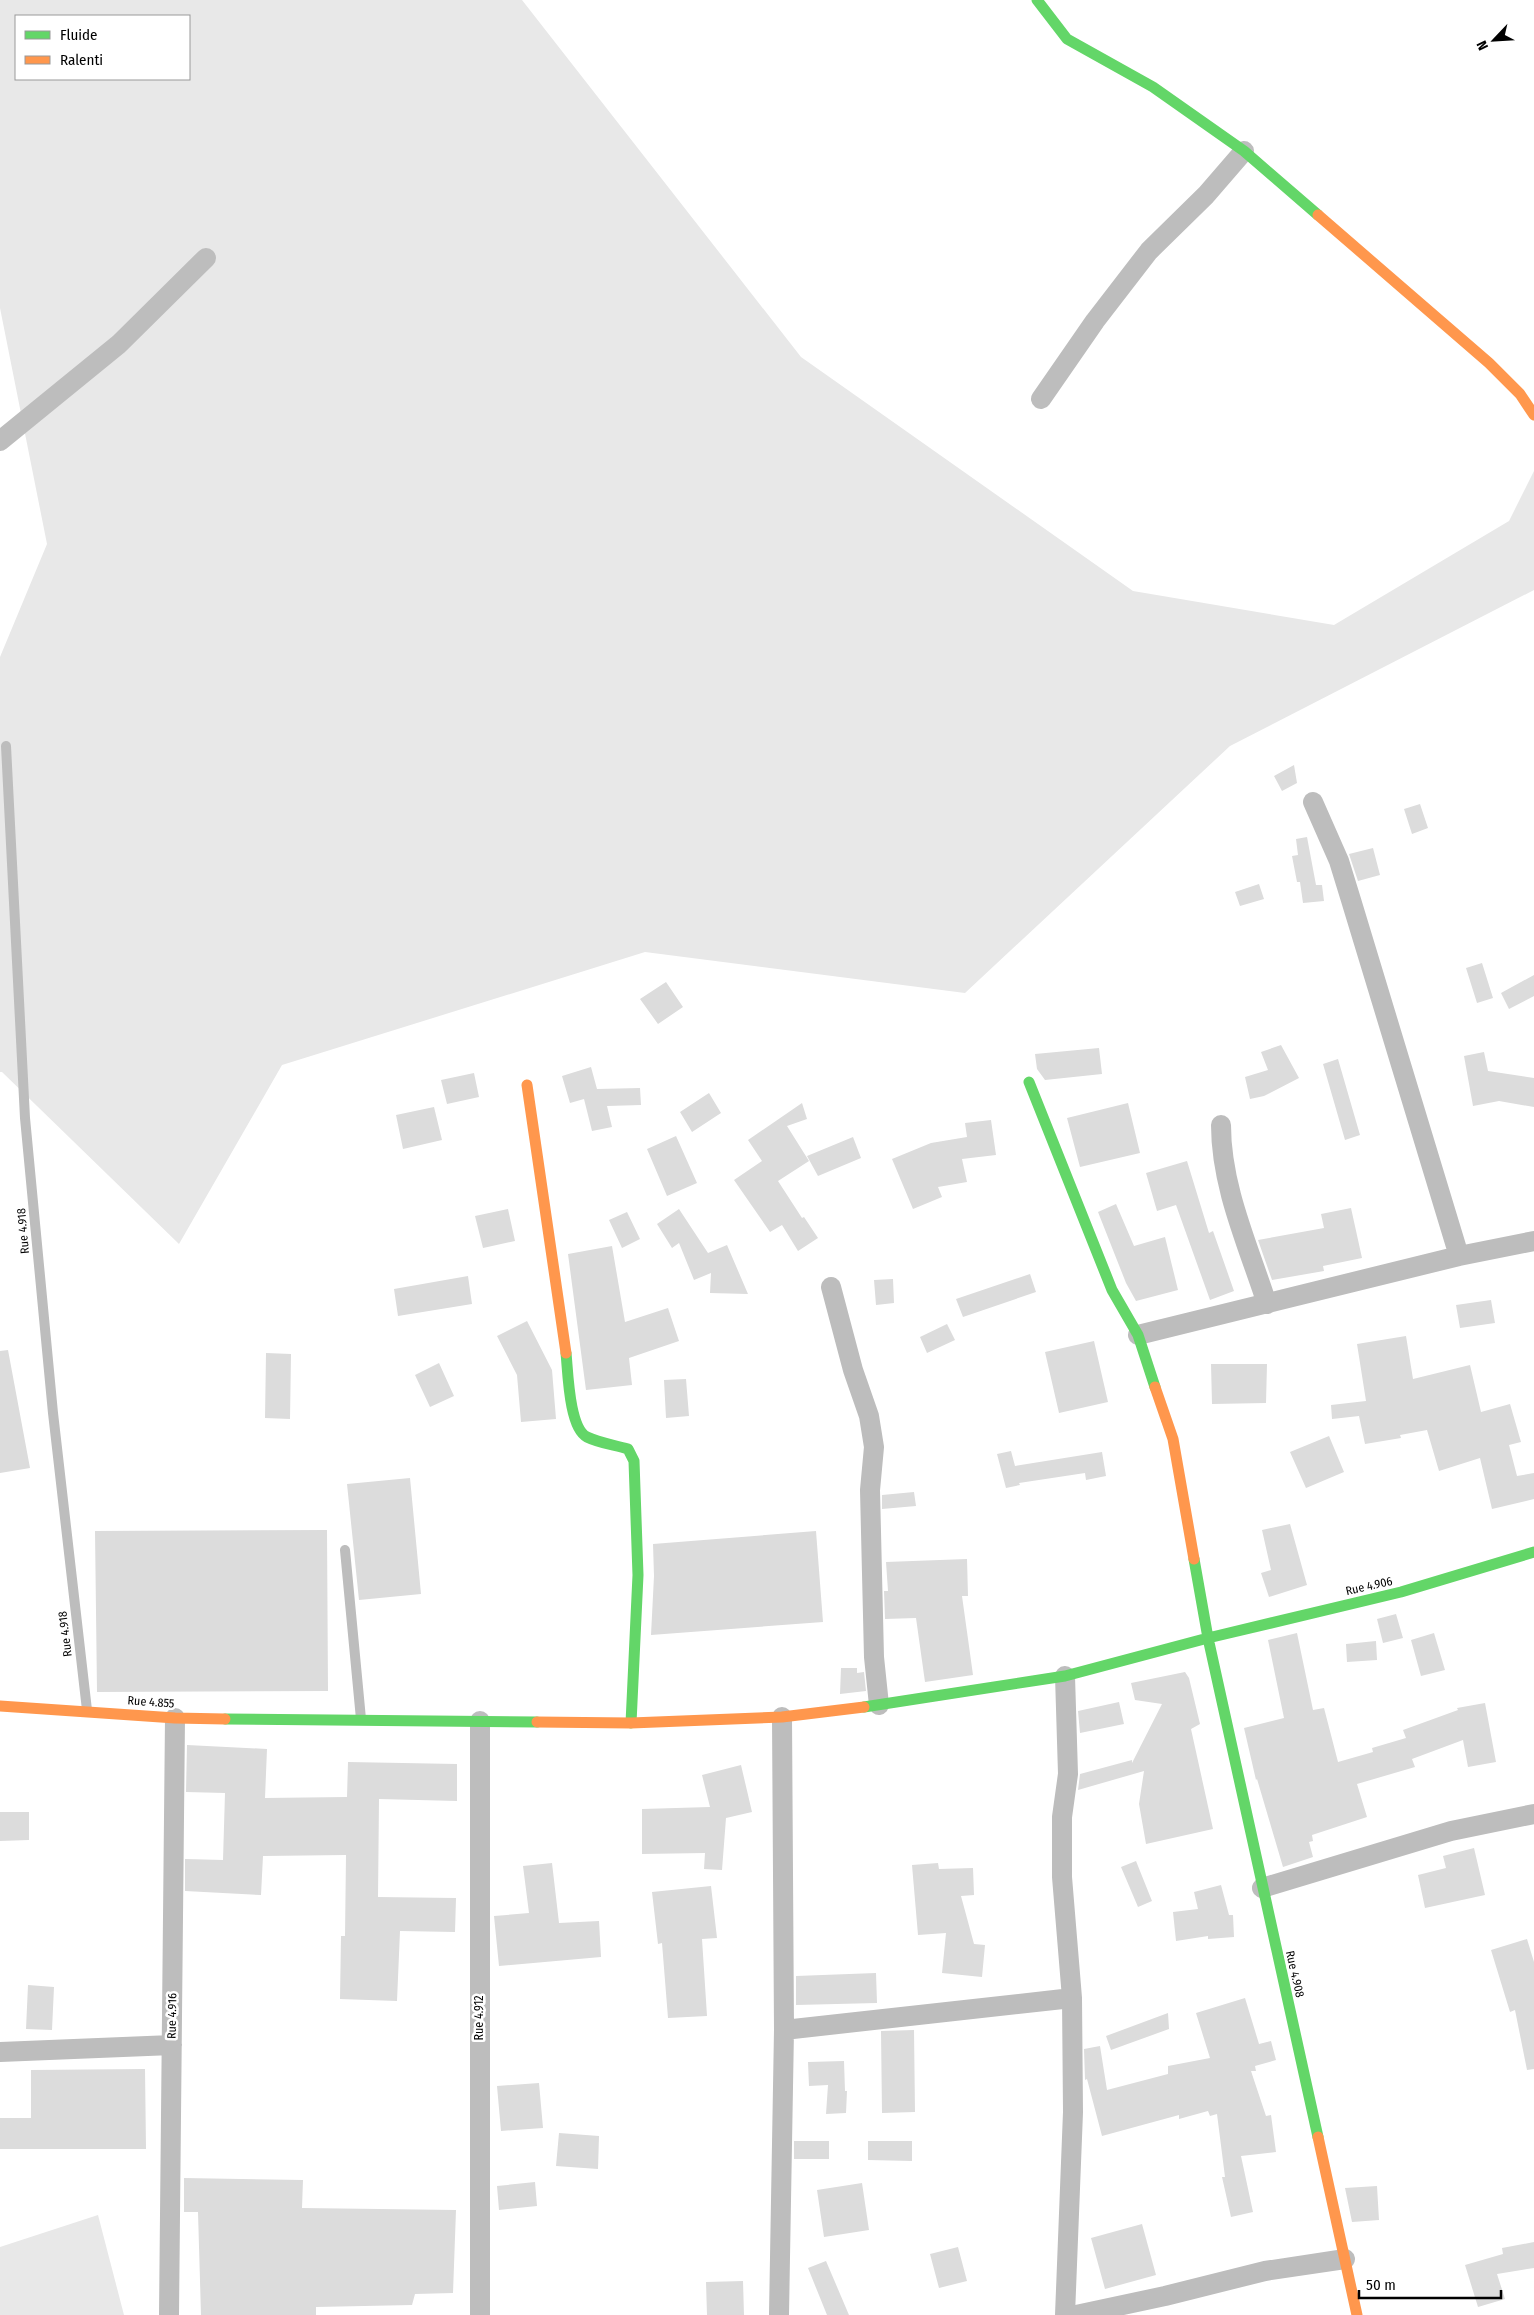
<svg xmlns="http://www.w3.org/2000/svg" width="1534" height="2315" font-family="'Fira Sans Condensed',sans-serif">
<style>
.green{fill:#e8e8e8;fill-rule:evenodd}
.building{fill:#dcdcdc}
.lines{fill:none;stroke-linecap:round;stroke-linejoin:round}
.lane{stroke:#bdbdbd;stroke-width:10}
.street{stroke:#bdbdbd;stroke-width:20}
.fast{stroke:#63d668;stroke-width:11}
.slow{stroke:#ff974d;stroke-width:11}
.labels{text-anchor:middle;stroke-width:5;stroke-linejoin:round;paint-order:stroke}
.street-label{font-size:12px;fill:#000;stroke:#fff}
</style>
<rect width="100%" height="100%" fill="#fff"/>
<path class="green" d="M0,0H522L801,357L1133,591L1334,625L1509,521L1534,471V590L1230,746L965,993L645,952L282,1065L179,1244L2,1072H0V657L47,544L0,308ZM16,16H189V79H16Z
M98,2215L124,2315H0V2247Z"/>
<path class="building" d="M1294,765L1297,783L1282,791L1274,776Z
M1420,804L1428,828L1412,834L1404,809Z
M1307,837L1316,885H1322L1324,901L1303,903L1300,882H1297L1292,856L1298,855L1296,839Z
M1373,848L1380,875L1358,881L1349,854Z
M1259,884L1264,899L1240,906L1235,892Z
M1482,963L1493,998L1477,1003L1466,968Z
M1534,975V996L1509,1009L1501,993Z
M666,982L683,1007L658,1024L640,999Z
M1281,1045L1299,1078L1264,1096L1250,1099L1245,1077L1268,1070L1261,1052Z
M1099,1048L1102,1074L1045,1080L1037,1069L1035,1054Z
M1484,1052L1488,1071L1534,1078V1107L1499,1101L1473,1106L1464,1056Z
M1338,1059L1360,1135L1345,1140L1323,1064Z
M591,1067L597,1089L640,1088L641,1105L607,1106L612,1127L592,1131L584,1099L570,1103L562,1076Z
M474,1073L479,1097L447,1104L441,1080Z
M709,1093L721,1113L692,1132L680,1112Z
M802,1103L807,1119L787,1126L809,1161L778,1181L802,1218L804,1217L818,1238L798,1251L782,1225L770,1232L734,1180L762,1161L748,1140Z
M1128,1103L1140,1153L1080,1167L1067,1118Z
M434,1107L442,1140L403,1149L396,1115Z
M991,1120L996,1155L962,1159L967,1182L938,1187L942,1197L913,1209L892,1159L931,1143L967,1137L965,1123Z
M676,1136L697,1183L667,1196L647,1149Z
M853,1137L861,1158L818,1176L807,1156Z
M1187,1161L1209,1233L1213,1231L1234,1291L1210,1300L1176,1205L1157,1211L1146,1173Z
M1116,1204L1134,1246L1165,1237L1178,1290L1136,1301L1126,1283L1098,1212Z
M1351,1208L1362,1258L1323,1266L1324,1271L1272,1280L1258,1240L1324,1228L1321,1214Z
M508,1209L515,1241L483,1248L475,1216Z
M679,1209L708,1253L727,1245L748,1294L710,1293L711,1273L694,1280L679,1243L672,1248L657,1224Z
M627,1212L640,1239L622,1248L609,1220Z
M612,1246L625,1322L668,1308L679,1341L629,1358L632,1385L586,1390L568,1254Z
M1030,1274L1036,1292L963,1317L956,1299Z
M468,1276L472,1304L398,1316L394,1289Z
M893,1279L894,1303L876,1305L874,1280Z
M1491,1300L1495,1323L1460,1328L1456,1305Z
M527,1321L552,1370L556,1419L521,1422L517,1375L497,1336Z
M947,1324L955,1340L927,1353L920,1337Z
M1406,1336L1413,1379L1470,1365L1481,1412L1510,1404L1521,1442L1509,1445L1517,1476L1534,1473V1499L1492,1509L1480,1458L1439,1471L1427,1430L1400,1435L1401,1438L1365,1444L1359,1416L1332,1419L1331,1405L1366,1401L1357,1344Z
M1094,1341L1108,1402L1059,1413L1045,1352Z
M8,1350L30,1468L0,1473V1351Z
M266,1353L291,1354L290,1419L265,1418Z
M439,1363L454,1396L430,1407L415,1375Z
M1211,1364H1267L1266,1403L1212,1404Z
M686,1379L689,1416L666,1418L664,1380Z
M1329,1436L1344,1472L1306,1488L1290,1452Z
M1011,1451L1015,1466L1102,1452L1106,1476L1086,1480L1085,1473L1019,1483L1020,1485L1006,1488L997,1454Z
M410,1478L421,1594L359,1600L347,1484Z
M914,1492L916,1506L882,1509V1495Z
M1290,1524L1307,1585L1269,1597L1261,1573L1271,1570L1262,1530Z
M327,1530L328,1691L97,1692L95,1531Z
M816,1531L823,1622L651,1635L654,1576L653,1544Z
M967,1559L968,1596H962L973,1675L925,1682L916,1618L885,1619L884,1591H888L886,1562Z
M1396,1614L1403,1638L1383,1643L1377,1619Z
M1297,1633L1313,1710L1324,1708L1338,1762L1373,1752L1372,1748L1406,1738L1403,1730L1458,1710L1457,1708L1485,1703L1496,1762L1468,1767L1463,1740L1412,1759L1415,1767L1357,1784L1367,1817L1312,1835L1313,1841L1309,1842L1313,1857L1283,1867L1257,1779L1256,1780L1244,1728L1284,1718L1268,1640Z
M1434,1633L1445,1670L1421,1676L1411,1640Z
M1376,1641L1377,1660L1347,1662L1346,1644Z
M841,1668H857V1673L864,1672L866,1691L840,1694Z
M1185,1672L1189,1678L1200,1724L1191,1729L1213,1829L1146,1844L1139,1804L1144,1771L1078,1790L1080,1774L1132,1760V1763L1162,1704L1135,1700L1131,1683Z
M1119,1702L1124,1724L1080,1733L1078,1711Z
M187,1745L267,1749L265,1798L347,1797L348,1762L457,1764V1801L379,1799L378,1897L456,1898L455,1932L400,1931L397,2001L340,1999L341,1936H345L346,1855L263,1856L261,1895L185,1891V1859L223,1860L225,1793L186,1792Z
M741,1765L752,1812L726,1818L722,1870L704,1869L705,1853L642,1854V1809L710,1807L702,1775Z
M0,1812H29V1840L0,1841Z
M1474,1848L1485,1895L1425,1908L1418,1875L1446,1868L1443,1856Z
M1136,1861L1152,1901L1138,1907L1121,1867Z
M552,1863L559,1923L599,1921L601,1957L499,1966L494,1916L529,1913L523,1866Z
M938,1863L939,1869L973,1868L974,1895L961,1896L974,1944L985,1945L982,1977L942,1973L946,1933L918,1935L912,1865Z
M1221,1885L1229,1915H1233L1234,1937L1208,1939V1936L1176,1941L1173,1912L1198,1909L1194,1892Z
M711,1886L717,1938L702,1939L707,2016L668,2018L662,1943L658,1944L652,1892Z
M1527,1939L1534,1962V2069L1527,2070L1515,2010L1510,2012L1491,1950Z
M876,1973L877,2003L796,2005V1976Z
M28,1985L54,1987L52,2030L26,2029Z
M1245,1998L1259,2044L1271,2041L1276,2060L1255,2066L1256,2071H1251L1266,2116L1271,2115L1276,2152L1241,2156L1253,2212L1231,2217L1222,2177H1225L1217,2114L1210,2116L1208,2111L1179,2119V2115L1102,2136L1087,2079L1085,2080L1084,2049L1100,2046L1107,2090L1168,2074V2066L1210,2058L1196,2013Z
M1168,2013L1169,2029L1111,2050L1106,2036Z
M914,2030L915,2112L882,2113L881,2031Z
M844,2061L845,2091H847L846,2113L826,2114L828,2085L809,2086L808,2062Z
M145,2069L146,2149H0V2118H31V2070Z
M539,2083L543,2128L501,2131L497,2086Z
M559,2133L599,2136L598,2169L556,2166Z
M794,2141H829V2159H794Z
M868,2141H912V2161L868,2160Z
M184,2178L303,2180L302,2208L456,2210L453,2293L415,2294L412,2305L316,2307V2315H201L198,2212H184Z
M535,2182L537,2206L499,2210L497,2186Z
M862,2183L869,2230L824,2237L817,2190Z
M1377,2186L1379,2220L1352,2222L1345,2188Z
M1142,2224L1156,2275L1105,2289L1091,2238Z
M1534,2242V2268L1497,2274L1505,2299L1478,2307L1465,2265L1503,2254L1502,2248Z
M958,2247L967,2281L939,2288L930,2254Z
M826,2261L849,2315H827L808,2268Z
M743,2281L744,2315H707L706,2282Z"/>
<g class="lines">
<path class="lane" d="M6,746L25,1118L53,1413L87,1710
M345,1550L361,1719"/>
<path class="street" d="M1041,399L1095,321L1149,251L1206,195L1244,151
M0,441L119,344L206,258
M1313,802L1339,861L1351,900L1459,1256
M1221,1125C1221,1187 1248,1245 1267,1304
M831,1287L853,1370L869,1416L874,1447L870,1490L874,1657L879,1705
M1138,1335L1459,1256L1534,1241
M1262,1888L1451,1831L1534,1814
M784,2030L1072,1998
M0,2052L172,2045
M169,2315L175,1718
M480,2315V1721
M779,2315L784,2030L782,1717
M1065,2315L1073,2112L1072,1998L1062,1877V1817L1068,1774L1065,1676
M1076,2315L1165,2296L1265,2271L1345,2259"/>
<path class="fast" d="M1037,0L1067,39L1153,87L1244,151L1318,215
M1029,1082L1112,1290L1138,1335L1155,1387
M566,1353C568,1372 569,1428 587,1437C599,1443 615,1445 628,1449L634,1461L638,1575L631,1723
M1194,1559L1208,1638L1318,2137
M864,1707L1065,1676L1208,1638L1401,1592L1534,1552
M225,1719L537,1722"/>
<path class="slow" d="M1318,215L1489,363L1520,394L1534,415
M527,1085L566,1353
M1155,1387L1173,1439L1194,1559
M0,1706L175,1718L225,1719
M537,1722L631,1723L782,1717L864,1707
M1318,2137L1357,2315"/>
</g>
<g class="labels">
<g class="street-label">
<text transform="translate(23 1231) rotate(-95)" y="4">Rue 4.918</text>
<text transform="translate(1369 1586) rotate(-13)" y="4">Rue 4.906</text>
<text transform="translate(65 1634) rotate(-97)" y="4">Rue 4.918</text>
<text transform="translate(151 1702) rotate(4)" y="4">Rue 4.855</text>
<text transform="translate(1295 1974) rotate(77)" y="4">Rue 4.908</text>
<text transform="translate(172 2016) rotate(-89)" y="4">Rue 4.916</text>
<text transform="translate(479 2018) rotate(-90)" y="4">Rue 4.912</text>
</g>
</g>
<rect x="15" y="15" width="175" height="65" fill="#ffffff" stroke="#999999"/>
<rect x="25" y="31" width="25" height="8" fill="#63d668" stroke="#999999"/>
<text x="60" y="40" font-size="15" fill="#000000">Fluide</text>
<rect x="25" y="56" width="25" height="8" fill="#ff974d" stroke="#999999"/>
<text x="60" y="65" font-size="15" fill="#000000">Ralenti</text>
<g transform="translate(1494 40) rotate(245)" stroke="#ffffff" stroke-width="4" paint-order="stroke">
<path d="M0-4L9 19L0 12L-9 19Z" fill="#000000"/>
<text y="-8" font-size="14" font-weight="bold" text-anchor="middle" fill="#000000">N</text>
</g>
<path d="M1359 2290v8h142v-8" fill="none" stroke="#000000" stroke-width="2.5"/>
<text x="1366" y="2290" font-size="15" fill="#000000" stroke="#ffffff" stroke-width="4" paint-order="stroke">50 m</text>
</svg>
